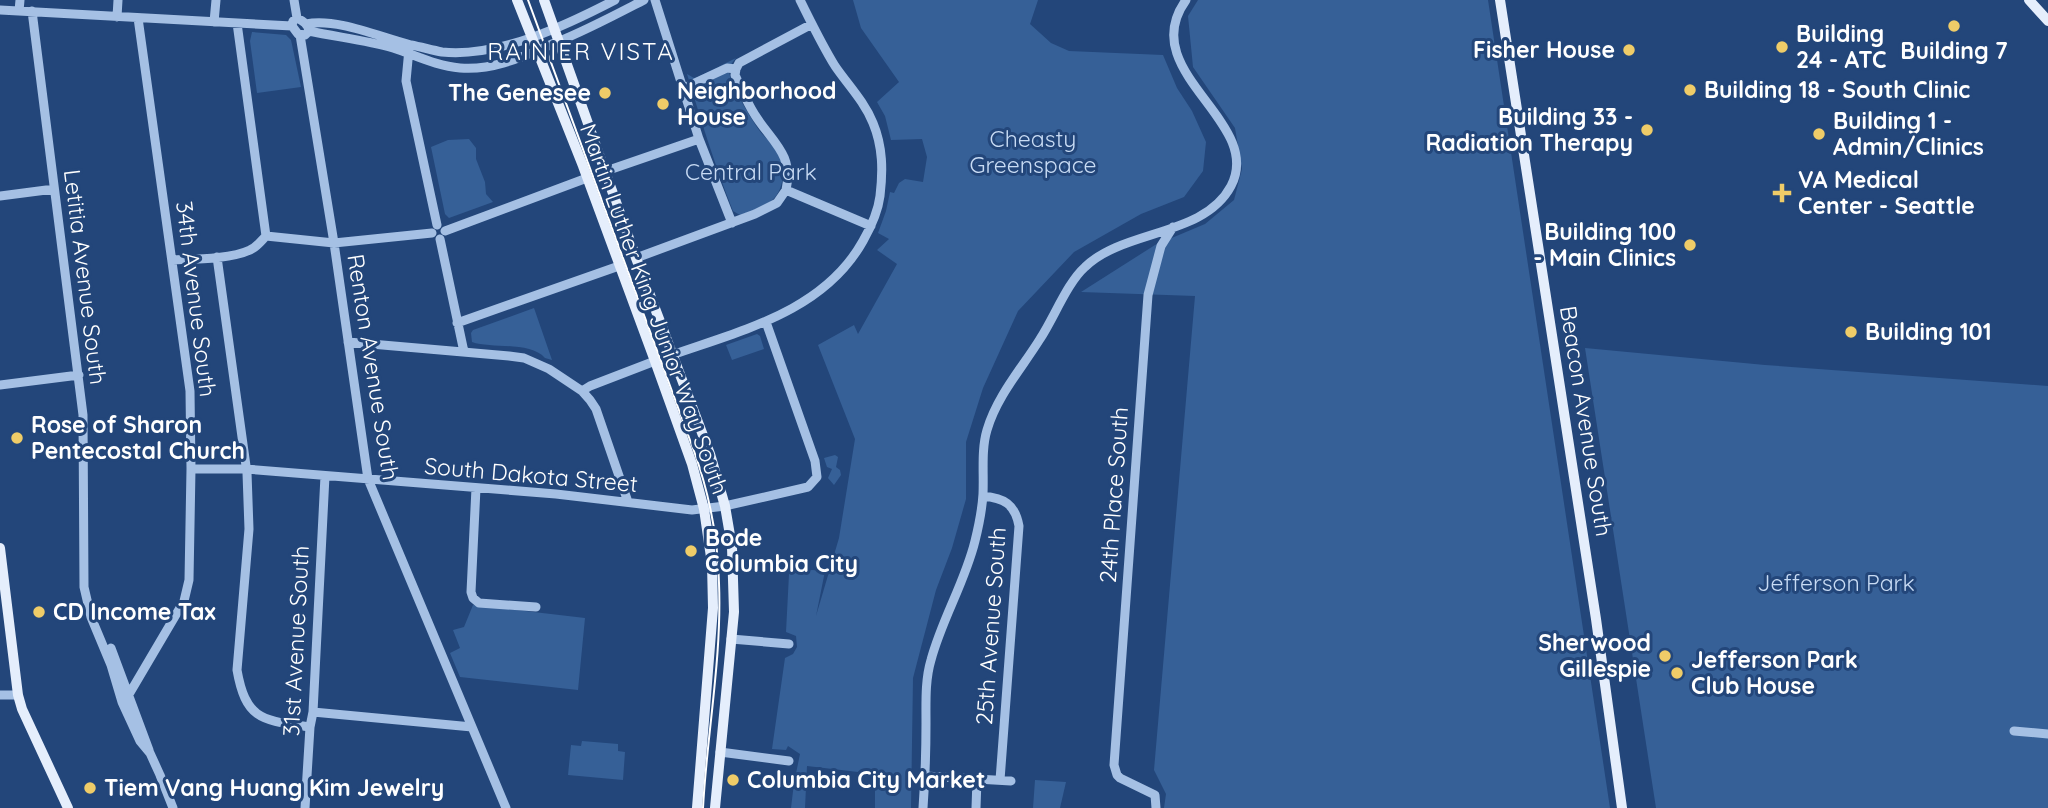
<svg xmlns="http://www.w3.org/2000/svg" width="2048" height="808" font-family="Quicksand,sans-serif">
<style>
.green{fill:#366097}
.lines{fill:none;stroke-linecap:round;stroke-linejoin:round}
.minor{stroke:#a5c0e4;stroke-width:9}
.major{stroke:#e5eefc;stroke-width:10}
.tram{stroke:#fff;stroke-width:2}
.poi-dot{fill:#efcc68;stroke:#23467a;stroke-width:2.5}
.labels{text-anchor:middle;stroke-width:6;stroke-linejoin:round;paint-order:stroke}
.poi-label{font-size:23px;font-weight:bold;fill:#fff;stroke:#23467a;text-anchor:start}
.park-label{font-size:23px;fill:#c8dbf4;stroke:#23467a}
.street-label{font-size:23px;fill:#fff;stroke:#23467a}
.neighbourhood-label{font-size:24px;letter-spacing:2px;fill:#fff;stroke:#23467a}
</style>
<rect width="100%" height="100%" fill="#23467a"/>
<path class="green" d="M853,0H1038L1030,24L1051,43L1069,51L1163,55L1177,88L1192,111L1206,142L1203,171L1184,197L1141,214L1074,252L1018,311L983,388L966,442V499L952,548L936,590L913,678L911,808H875V774L807,766L805,808H791L794,783L800,754L788,746L786,750L772,749L785,658L793,654L797,647L796,636L786,632L789,574L812,570L825,571L816,616L839,538L855,439L818,345L854,325L858,334L897,264L877,250L889,239L878,233L886,211L890,192L894,193L899,183L905,179L923,182L927,157L922,139L891,140L885,116L877,102L899,82L861,28Z
M1198,0H1488L1610,808H1164L1166,794L1154,770L1195,296L1081,292L1155,245L1205,224L1234,200L1242,169L1235,128L1193,67L1188,16Z
M252,32L286,35L291,40L301,87L257,93L250,41Z
M736,58C733,62 729,66 729,71C729,82 756,129 765,137C769,141 773,143 776,148C786,164 786,190 770,202C762,208 750,212 740,215L733,211C715,166 701,120 687,74L694,78L698,77Z
M469,139L476,148V159L485,182L486,194L493,202L449,218L445,214L431,147L448,140Z
M534,308L552,360L545,358C530,341 491,349 472,342L471,333L473,330Z
M757,334L760,336L764,349L732,360L726,345Z
M1585,348L1765,365L2048,386V808H1656Z
M835,455L838,457L836,467L840,470L841,475L834,485L828,478L832,469L827,467L824,458Z
M473,605L585,618L578,690L460,677L450,653L460,648L453,630L464,627Z
M582,741L618,744V751L625,752L623,780L568,775L571,745L581,746Z
M1035,780L1066,782L1060,808H1033Z"/>
<g class="lines">
<path class="minor" d="M294,0L297,18
M655,0L699,139L732,223
M0,10L292,26
M19,11L20,0
M32,11L83,415L84,587L91,617L111,665L122,702L140,741L150,753L160,775L173,808
M117,17L118,0
M297,18C303,21 308,24 309,31L305,35L298,34L292,26L293,21Z
M214,22L216,0
M237,23L266,236
M306,24C338,18 379,37 411,45C421,47 432,50 442,52C498,58 567,25 615,0
M309,31C336,37 366,40 393,48C415,55 436,66 460,68C495,71 526,55 557,42C587,30 615,15 644,0
M300,35L334,243L368,479L506,808
M409,49L406,81L437,225
M736,69L735,75C741,88 747,103 755,115C772,142 794,154 786,190
M684,88L727,68L736,69L739,63L812,24
M606,171L699,139
M0,196L54,189
M445,231L587,178
M266,236L334,243L432,233
M440,239L464,352
M217,257L247,473L249,529L237,670C246,721 263,720 310,727
M636,258L755,214L777,203L786,190L871,226
M173,260C194,259 231,259 250,250C257,247 261,241 266,236
M457,323L619,266
M348,342L509,356L524,358L549,369L582,391L590,400L596,409L628,502
M672,355C743,330 824,311 863,241C871,227 878,212 880,196C883,171 883,147 873,123C864,101 848,85 835,66C822,45 811,22 800,0
M0,385L79,375
M582,391L590,386L655,361
M191,469H246L556,494L692,510L725,506L808,487L817,477L815,461L766,322
M476,488L471,592L473,598L479,603L536,607
M983,496C1004,498 1015,504 1019,526L1000,780
M731,639L789,644
M111,648L149,750
M0,695H18
M128,696L184,601L189,580L191,469L190,391L138,18
M313,712L472,727
M2014,731L2048,734
M720,752L789,761
M925,776L1011,781
M305,808L310,727L313,712L325,476
M923,808C925,780 926,752 926,723C926,702 925,680 931,660C942,619 965,582 975,541C979,525 982,510 983,494C984,473 981,450 987,430C997,396 1022,368 1040,339C1054,318 1067,283 1085,267C1124,229 1204,237 1231,186C1265,121 1134,72 1186,0
M976,808L977,779
M1156,808L1155,795L1120,778L1117,775L1114,765L1148,295L1161,246L1173,227"/>
<path class="major" d="M517,0L583,166L655,361L692,464L704,509L712,564L713,608L697,808
M544,0L636,258L710,454L725,506L732,547L734,612L715,808
M1500,0L1596,619L1622,808
M2029,0L2048,21
M0,548L18,695L22,709L68,808"/>
<path class="tram" d="M528,0L694,451C709,493 718,537 719,583C722,658 707,733 703,808"/>
</g>
<g class="poi-dot">
<circle cx="1954" cy="26" r="7"/>
<circle cx="1782" cy="47" r="7"/>
<circle cx="1629" cy="50" r="7"/>
<circle cx="1690" cy="90" r="7"/>
<circle cx="605" cy="93" r="7"/>
<circle cx="663" cy="104" r="7"/>
<circle cx="1647" cy="130" r="7"/>
<circle cx="1819" cy="134" r="7"/>
<path d="M1778.5 182.5h7v7h7v7h-7v7h-7v-7h-7v-7h7z"/>
<circle cx="1690" cy="245" r="7"/>
<circle cx="1851" cy="332" r="7"/>
<circle cx="17" cy="438" r="7"/>
<circle cx="691" cy="551" r="7"/>
<circle cx="39" cy="612" r="7"/>
<circle cx="1665" cy="656" r="7"/>
<circle cx="1677" cy="673" r="7"/>
<circle cx="733" cy="780" r="7"/>
<circle cx="90" cy="788" r="7"/>
</g>
<g class="labels">
<g class="poi-label">
<text x="1796" y="42">Building<tspan x="1796" dy="26">24 - ATC</tspan></text>
<text x="1615" y="58" text-anchor="end">Fisher House</text>
<text x="1954" y="59" text-anchor="middle">Building 7</text>
<text x="1704" y="98">Building 18 - South Clinic</text>
<text x="677" y="99">Neighborhood<tspan x="677" dy="26">House</tspan></text>
<text x="591" y="101" text-anchor="end">The Genesee</text>
<text x="1633" y="125" text-anchor="end">Building 33 -<tspan x="1633" dy="26">Radiation Therapy</tspan></text>
<text x="1833" y="129">Building 1 -<tspan x="1833" dy="26">Admin/Clinics</tspan></text>
<text x="1798" y="188">VA Medical<tspan x="1798" dy="26">Center - Seattle</tspan></text>
<text x="1676" y="240" text-anchor="end">Building 100<tspan x="1676" dy="26">- Main Clinics</tspan></text>
<text x="1865" y="340">Building 101</text>
<text x="31" y="433">Rose of Sharon<tspan x="31" dy="26">Pentecostal Church</tspan></text>
<text x="705" y="546">Bode<tspan x="705" dy="26">Columbia City</tspan></text>
<text x="53" y="620">CD Income Tax</text>
<text x="1651" y="651" text-anchor="end">Sherwood<tspan x="1651" dy="26">Gillespie</tspan></text>
<text x="1691" y="668">Jefferson Park<tspan x="1691" dy="26">Club House</tspan></text>
<text x="747" y="788">Columbia City Market</text>
<text x="104" y="796">Tiem Vang Huang Kim Jewelry</text>
</g>
<g class="park-label">
<text x="1033" y="147">Cheasty<tspan x="1033" dy="26">Greenspace</tspan></text>
<text x="751" y="180">Central Park</text>
<text x="1836" y="591">Jefferson Park</text>
</g>
<g class="street-label">
<text transform="translate(85 277) rotate(83)" y="8">Letitia Avenue South</text>
<text transform="translate(196 299) rotate(83)" y="8">34th Avenue South</text>
<text transform="translate(654 309) rotate(70)" y="8">Martin Luther King Junior Way South</text>
<text transform="translate(373 367) rotate(81)" y="8">Renton Avenue South</text>
<text transform="translate(1586 421) rotate(81)" y="8">Beacon Avenue South</text>
<text transform="translate(531 475) rotate(5)" y="8">South Dakota Street</text>
<text transform="translate(1114 495) rotate(-86)" y="8">24th Place South</text>
<text transform="translate(991 626) rotate(-86)" y="8">25th Avenue South</text>
<text transform="translate(296 641) rotate(-87)" y="8">31st Avenue South</text>
</g>
<g class="neighbourhood-label">
<text x="581" y="60">RAINIER VISTA</text>
</g>
</g>
</svg>
